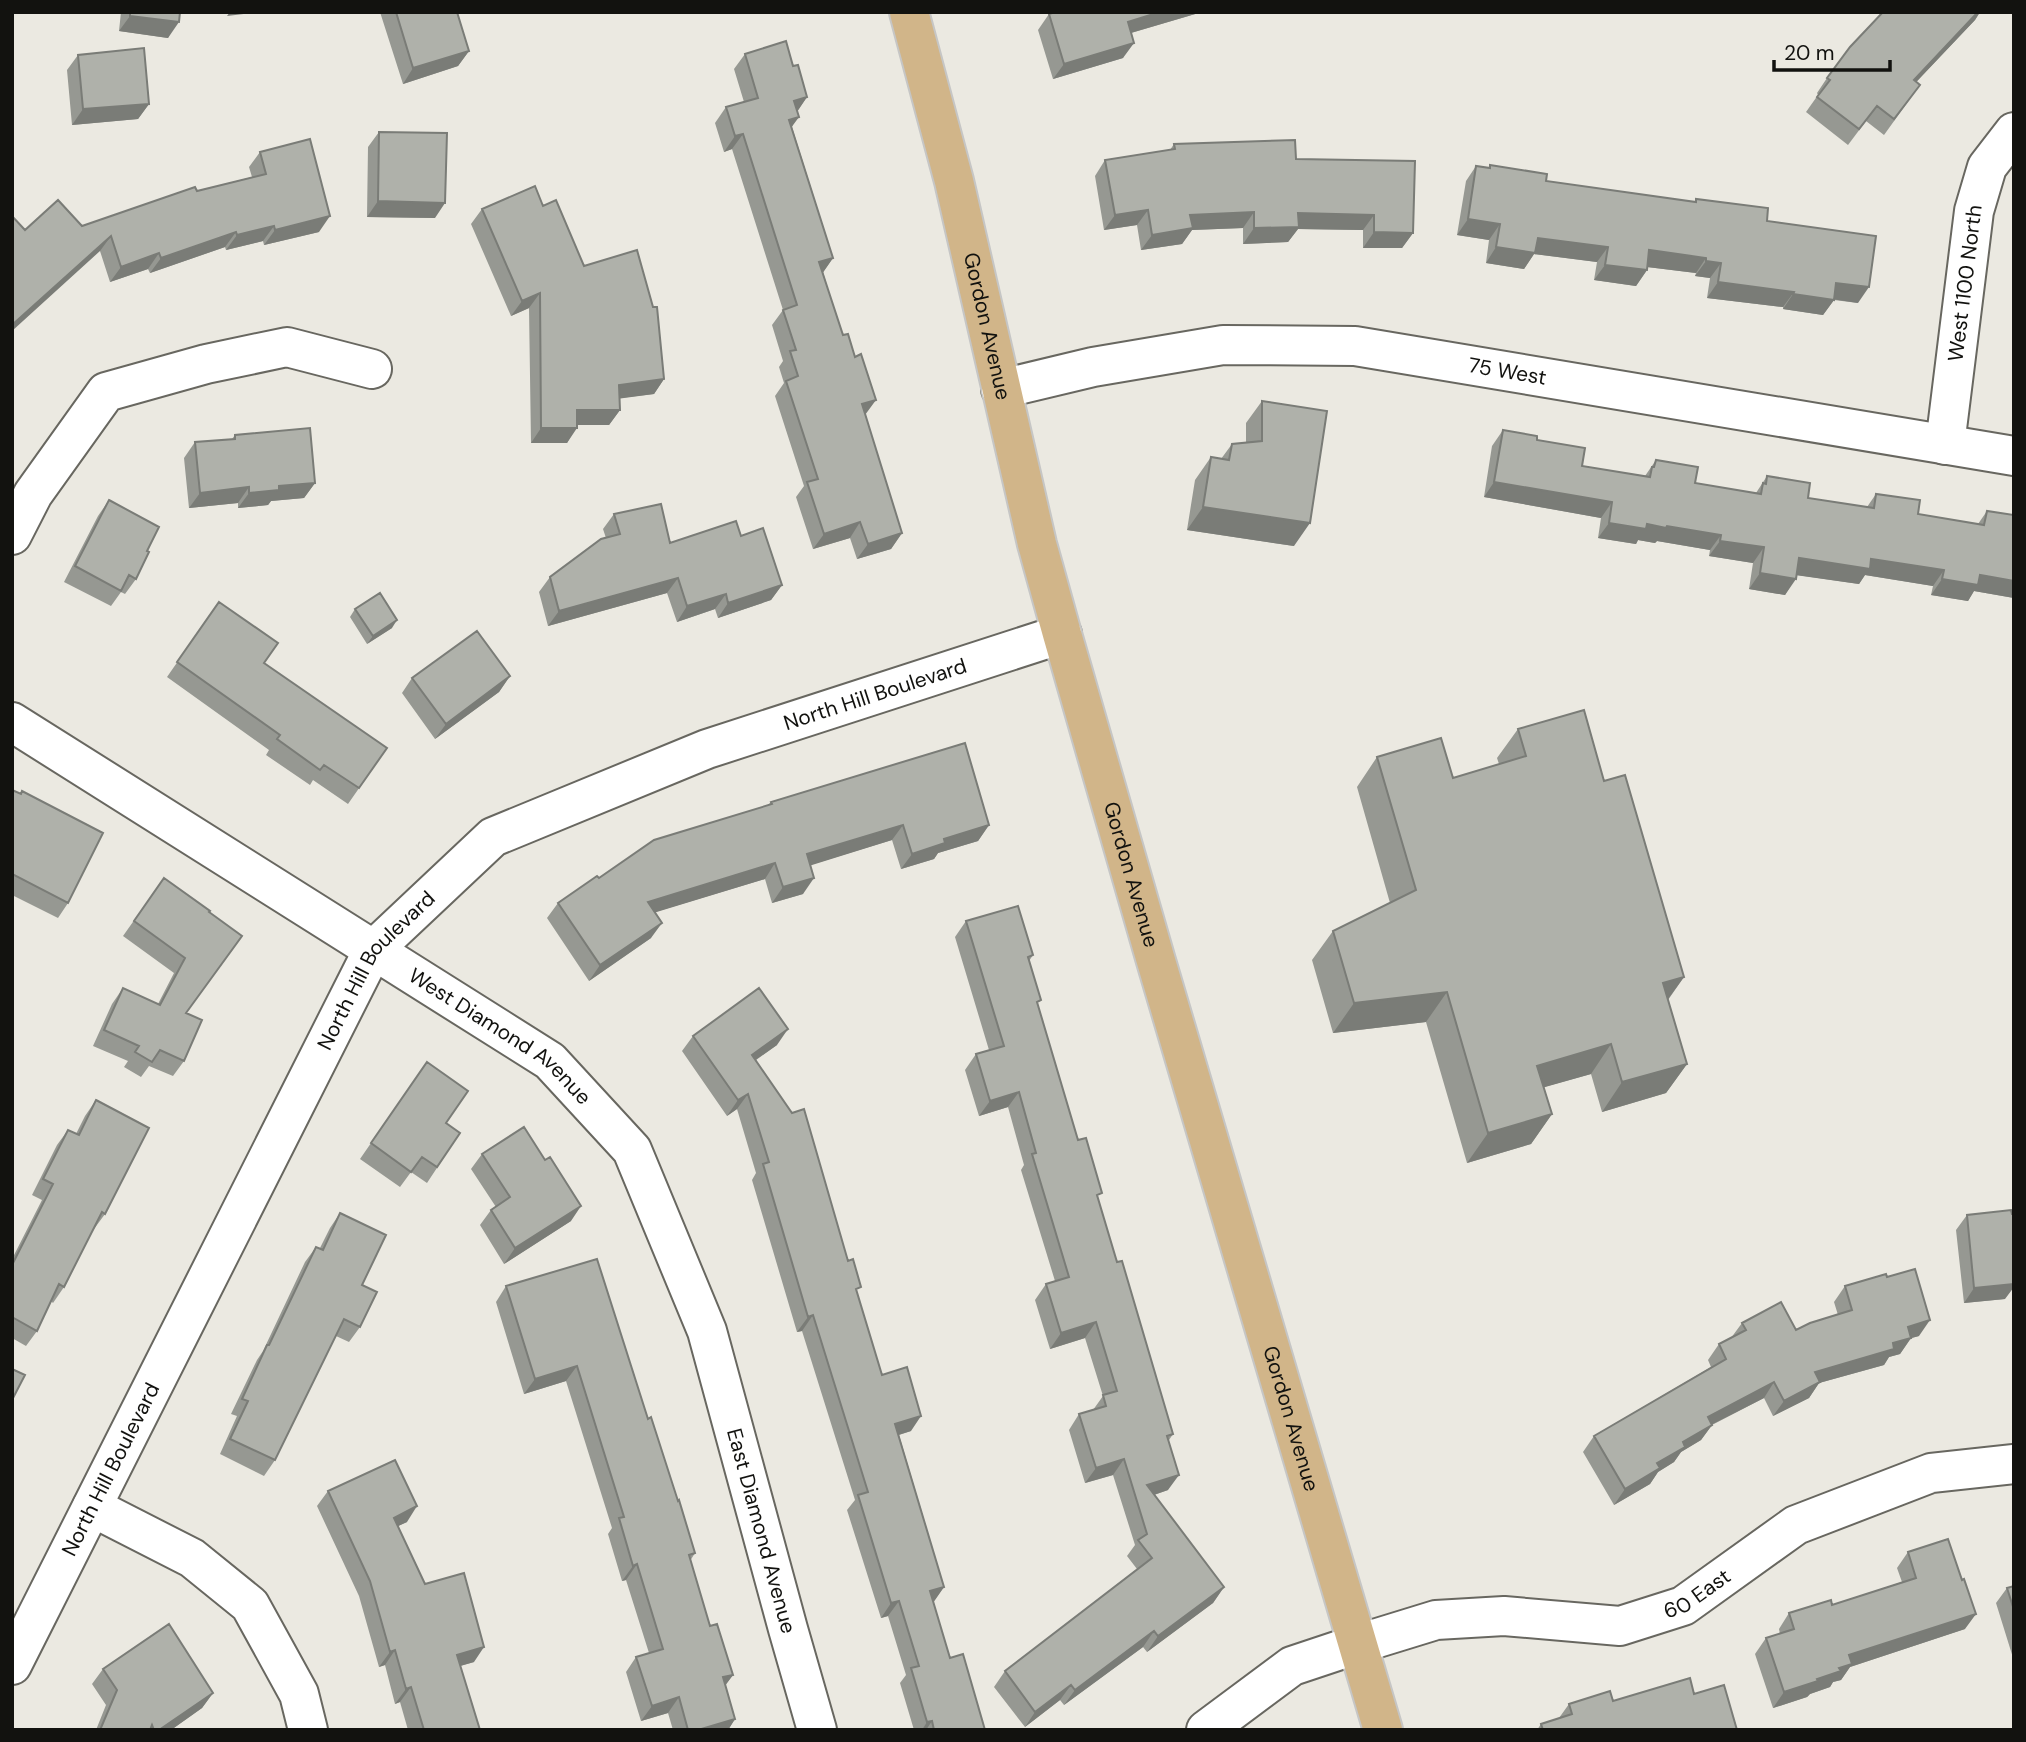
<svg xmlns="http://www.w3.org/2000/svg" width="2026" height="1742" font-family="'DM Sans',sans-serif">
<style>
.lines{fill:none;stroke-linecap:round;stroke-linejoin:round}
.minor-casing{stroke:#686760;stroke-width:42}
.major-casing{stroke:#c6c6c5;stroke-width:42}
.minor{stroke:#fff;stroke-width:38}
.major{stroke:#d1b589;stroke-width:38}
.wall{fill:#969892}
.shaded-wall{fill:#7a7c77}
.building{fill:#afb1aa;stroke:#7a7c77;stroke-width:2}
.labels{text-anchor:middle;stroke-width:6;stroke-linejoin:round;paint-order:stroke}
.street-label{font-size:21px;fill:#12120f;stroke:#ebe9e1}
</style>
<rect width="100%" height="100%" fill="#ebe9e1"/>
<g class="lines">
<g class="minor-casing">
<g id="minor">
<path id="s1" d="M1001,389L1093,367L1223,345L1355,346L2014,456"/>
<path id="s2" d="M1945,445L1974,211L1987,167L2014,132"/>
<path d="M12,535L33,494L106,392L206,364L287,347L372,369"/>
<path id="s3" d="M12,722L550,1061L632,1150L707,1331L788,1629L817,1730"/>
<path d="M92,1507L192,1558L250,1605L299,1694L308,1730"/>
<path id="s4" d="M12,1665L373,950L493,837L707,749L1062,634"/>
<path id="s5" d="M1206,1730L1292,1666L1358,1644L1436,1620L1504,1616L1620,1626L1683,1606L1796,1525L1931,1473L2014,1464"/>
</g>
</g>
<g class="major-casing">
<g id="major">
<path id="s6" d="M909,12L954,181L1037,544L1062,634L1156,961L1383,1730"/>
</g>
</g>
<use href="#minor" class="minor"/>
<use href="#major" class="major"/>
</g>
<path class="wall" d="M121,12H180L168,38L119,31Z
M380,12H457L469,51L458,66L403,84Z
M1202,12L1131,33L1123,58L1053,79L1038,30L1049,14Z
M1883,12H1980L1975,20L1916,82L1920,85L1884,135L1866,121L1848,145L1806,112L1818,95L1817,93L1827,78Z
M745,54L793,66L807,97L797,111L792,127L833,258L823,272L865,415L902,533L891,549L857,559L850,538L813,549L796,497L804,486L775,396L784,383L779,367L783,361L772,325L783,310L732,149L724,152L715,123L726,107L744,102L734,69Z
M78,55L149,104L138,119L72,125L67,70Z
M379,132L435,218L367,217L368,147Z
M1174,144L1296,159L1413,233L1402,248H1363V230L1298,229L1288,242L1243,244V228L1192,230L1182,244L1141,250L1137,225L1104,230L1095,176L1105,160L1170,150Z
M260,152L319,232L264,245L263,241L226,250L225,247L150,273L148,269L110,282L100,251L25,230L82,226L197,191L252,177L249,167Z
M1490,165L1546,181L1694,202L1696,199L1767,221L1858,303L1834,300L1823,315L1783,309V307L1707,298L1710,278L1695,276L1696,273L1647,267V270L1636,286L1594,280L1597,262L1534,254L1524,269L1486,263L1489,240L1457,235L1466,181L1476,166L1488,168Z
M543,206L664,379L654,394L620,398V410L609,425H577L567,443H531L529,308L511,316L471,224L482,209Z
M1262,401L1294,546L1187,530L1195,480L1211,457L1221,459L1232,444L1246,443V423Z
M1503,430L1537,440L1582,466L1645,476L1656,460L1695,483L1756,493L1767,476L1808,498L1867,507L1876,494L1918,514L1978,524L1987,511L2014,515V598L1974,591L1968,601L1931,595L1933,586L1865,575L1859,584L1797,575L1785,595L1749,589L1753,563L1709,556L1710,550L1657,541L1655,543L1638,540L1636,544L1598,538L1601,518L1484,497L1492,446Z
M235,435L315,483L304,498L271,501L268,505L238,508V503L189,508L184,458L195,442L232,439Z
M109,500L147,551L136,579L125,594L121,592L111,606L64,582L98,516Z
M614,514L670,543L741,536L782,585L771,600L718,618L715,609L677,622L667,593L548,626L539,592L550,577L606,538L603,529Z
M219,602L264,663L387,748L348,804L313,780L310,785L266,755L269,750L167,677Z
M355,609L392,628L367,644L350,617Z
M510,676L499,692L435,739L402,693L412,678Z
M1518,729L1604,781L1684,977L1668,1000L1687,1064L1666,1093L1602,1112L1591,1074L1544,1087L1552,1114L1531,1144L1467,1163L1426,1022L1333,1033L1312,960L1333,931L1390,903L1357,787L1377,757L1453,778L1499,764L1497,758Z
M12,790L68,903L58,918L12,895Z
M771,802L989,825L978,841L938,853L934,859L901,869L892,840L810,865L803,894L772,903L765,879L655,912L651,938L589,981L547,918L558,903L599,878L768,805Z
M164,878L209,912L186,1013L184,1061L173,1076L149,1066L141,1077L124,1067L128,1061L93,1046L112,1004L123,988L158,1004L174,973L123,936Z
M966,921L1033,955L1029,961L1038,1005L1078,1140L1098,1198L1117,1262L1173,1434L1169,1440L1168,1490L1154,1495L1224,1587L1213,1603L1147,1652L1143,1647L1064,1705L1060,1700L1025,1727L994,1687L1005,1671L1137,1569L1127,1556L1135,1545L1113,1475L1085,1483L1069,1430L1079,1414L1093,1410L1103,1396L1085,1338L1050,1349L1035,1300L1046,1284L1055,1281L1021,1170L1024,1165L1008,1107L979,1116L965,1070L976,1054L989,1050L955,937Z
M693,1036L777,1045L756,1060L857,1292L882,1375L911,1431L899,1435L944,1587L933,1602L950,1658L985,1730H914L900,1683L906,1675L888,1616L881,1618L847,1510L855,1500L802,1331L797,1332L752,1180L756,1173L737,1109L727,1116L682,1051Z
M427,1062L446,1123L460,1133L427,1183L411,1172L400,1187L360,1159Z
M96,1100L105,1214L94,1229H93L64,1287L53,1303L51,1301L37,1331L26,1346L12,1338V1259L42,1200L32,1195L57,1145L68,1130L76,1134L85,1116Z
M482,1154L545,1160L571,1221L504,1264L480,1225L491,1210L496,1207L471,1169Z
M340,1213L362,1285L360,1327L349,1342L336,1336L275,1460L264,1476L220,1454L237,1416L231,1414L257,1360L263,1351L305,1262L316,1247L320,1248L330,1228Z
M2012,1214L2005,1299L1964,1303L1956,1230L1967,1215Z
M506,1286L648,1419L695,1553L690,1561L710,1626L733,1675L725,1685L735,1719L728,1730H673L668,1713L641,1721L626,1672L636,1657L649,1653L626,1580L622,1581L608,1534L612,1528L566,1381L524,1394L496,1302Z
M1845,1286L1919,1336L1911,1338L1900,1354L1889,1357L1884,1365L1819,1383L1809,1398L1773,1416L1764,1398L1712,1425L1701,1440L1681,1452L1674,1462L1658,1472L1650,1484L1614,1505L1583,1452L1594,1436L1711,1367L1708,1360L1719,1344L1731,1338L1742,1323L1796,1330L1838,1315L1834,1302Z
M328,1491L407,1522L398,1526L425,1584L474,1662L460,1666L480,1730H408L400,1702L395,1704L385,1665L379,1667L359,1596L317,1506Z
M1908,1552L1965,1629L1850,1667L1841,1680L1833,1682L1830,1687L1810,1694L1807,1697L1773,1708L1755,1654L1766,1638L1780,1634L1779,1629L1789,1613L1832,1605L1902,1582L1897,1568Z
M2014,1586V1661L1996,1603L2007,1588Z
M103,1669L213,1693L202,1708L171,1730H96L106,1705L92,1684Z
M1694,1694L1737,1730H1537L1541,1724L1559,1718L1569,1704L1613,1701Z"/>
<path class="shaded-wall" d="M230,12H259L227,16Z
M1160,12H1202L1117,37L1128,22Z
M1978,12H1980L1975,20L1903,96L1914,80Z
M130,16L179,22L168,38L119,31Z
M1134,43L1123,58L1053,79L1064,64Z
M469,51L458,66L403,84L413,68Z
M807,97L797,112L794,101Z
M149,104L138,119L72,125L83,109Z
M799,117L788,132L789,120Z
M743,134L732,149L724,152L735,136Z
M378,201L445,203L435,218L367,217Z
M1148,210L1137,225L1104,230L1115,215Z
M1254,212L1243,228L1192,230L1182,244L1141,250L1152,235L1190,215Z
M1298,213L1374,215L1363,230L1298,229L1288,242L1243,244L1254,228Z
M330,216L319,232L264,245L275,230Z
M1468,219L1500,224L1489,240L1457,235Z
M274,226L263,241L226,250L237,235Z
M236,232L225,247L150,273L161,258Z
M1374,232L1413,233L1402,248H1363Z
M111,236L100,251L12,331V325Z
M1538,238L1608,247L1597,262L1534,254L1524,269L1486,263L1496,247Z
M1649,250L1706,258L1696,273L1639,266Z
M159,253L148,269L110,282L121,267Z
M833,258L822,274L819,262Z
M1706,261L1721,263L1710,278L1695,276Z
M1605,265L1647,270L1636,286L1594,280Z
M1718,282L1794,292L1783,307L1707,298Z
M1836,283L1869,287L1858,303L1825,298Z
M540,293L529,308L511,316L522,301Z
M1793,294L1834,300L1823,315L1783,309Z
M664,379L654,394L609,400L619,385Z
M876,400L865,415L862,404Z
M577,410H620L609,425H566Z
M541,428H577L567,443H531Z
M1494,482L1612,502L1601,518L1484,497Z
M315,483L304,498L271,501L268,505L238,508L249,493L279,486Z
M249,487L238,503L189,508L200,493Z
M1203,507L1310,523L1294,546L1187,530Z
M860,522L850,538L813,549L824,534Z
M1609,523L1667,526L1721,535L1710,550L1657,541L1655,543L1638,540L1636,544L1598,538Z
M902,533L891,549L857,559L868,544Z
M1720,541L1764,547L1753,563L1709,556Z
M1799,558L1871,559L1944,570L1933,586L1865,575L1859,584L1788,574Z
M1760,573L1796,579L1785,595L1749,589Z
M1980,575L2014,581V598L1974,591L1968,601L1931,595L1942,579Z
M678,578L667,593L548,626L559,611Z
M782,585L771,600L718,618L728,603Z
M726,594L715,609L677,622L687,606Z
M397,620L392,628L367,644L373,636Z
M510,676L499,692L435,739L446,724Z
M903,825L892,840L796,870L807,854Z
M989,825L978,841L938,853L934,859L901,869L912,854L944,839Z
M775,863L765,879L637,918L648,902Z
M814,878L803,894L772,903L783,887Z
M662,923L651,938L589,981L600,965Z
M1684,977L1663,1006V983Z
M1447,992L1426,1022L1333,1033L1354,1003Z
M788,1029L777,1045L741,1070L752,1055Z
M1611,1044L1591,1074L1517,1095L1537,1066Z
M1687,1064L1666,1093L1602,1112L1622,1082Z
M1019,1092L1008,1107L979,1116L990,1101Z
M748,1094L737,1109L727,1116L738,1100Z
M1552,1114L1531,1144L1467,1163L1488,1133Z
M581,1206L571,1221L504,1264L515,1248Z
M2014,1284V1287L2005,1299L1964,1303L1974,1288Z
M813,1315L802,1331L797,1332L808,1317Z
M1930,1320L1919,1336L1897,1342L1908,1327Z
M1096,1322L1085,1338L1050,1349L1061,1333Z
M1911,1338L1900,1354L1889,1357L1884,1365L1819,1383L1809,1398L1773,1416L1784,1401L1815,1372L1893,1343Z
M577,1366L566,1381L524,1394L535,1379Z
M1774,1382L1764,1398L1697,1432L1708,1417Z
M921,1416L911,1431L885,1439L895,1424Z
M1712,1425L1701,1440L1681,1452L1674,1462L1658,1472L1650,1484L1614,1505L1625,1489L1683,1442Z
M1124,1459L1113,1475L1085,1483L1096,1468Z
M1179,1475L1168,1490L1136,1501L1147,1485Z
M417,1506L407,1522L383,1533L394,1518Z
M637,1564L626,1580L622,1581L633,1566Z
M944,1587L933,1603L930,1591Z
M1224,1587L1213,1603L1147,1652L1158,1636Z
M899,1601L888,1616L881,1618L891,1603Z
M1976,1614L1965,1629L1850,1667L1841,1680L1833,1682L1830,1687L1810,1694L1807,1697L1773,1708L1784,1692L1817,1679L1849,1655Z
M1154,1631L1143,1647L1064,1705L1075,1690Z
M484,1647L474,1662L446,1670L457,1655Z
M395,1650L385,1665L379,1667L390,1652Z
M733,1675L722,1690L723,1677Z
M1071,1685L1060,1700L1025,1727L1035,1712Z
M411,1687L400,1702L395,1704L406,1689Z
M213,1693L202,1708L171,1730H159Z
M679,1697L668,1713L641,1721L652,1706Z
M735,1719L728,1730H698Z
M932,1721L926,1730H922L927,1722Z"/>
<path class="building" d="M130,12H180L179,22L130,16Z
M396,12H457L469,51L413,68Z
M1055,12H1160L1128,22L1134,43L1064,64L1049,14Z
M1883,12H1978L1914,80L1920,85L1894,119L1877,106L1859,129L1817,97L1830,80L1827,78L1850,47Z
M786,41L793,66L798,65L807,97L794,101L799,117L789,120L833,258L819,262L843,335L848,334L855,357L861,354L876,400L862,404L902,533L868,544L860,522L824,534L807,482L818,479L786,381L798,376L790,351L796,350L783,310L797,305L743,134L735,136L726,107L758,98L745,54Z
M144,48L149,104L83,109L78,55Z
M379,132L447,133L445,203L378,201Z
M310,139L330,216L275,230L274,226L237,235L236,232L161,258L159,253L121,267L111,236L12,325V216L25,230L58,200L82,226L195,187L197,191L266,174L260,152Z
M1295,140L1296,159L1415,161L1413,233L1374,232V215L1298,213L1299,227L1254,228V212L1190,215L1193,228L1152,235L1148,210L1115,215L1105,160L1175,149L1174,144Z
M1490,165L1547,174L1546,181L1696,202V199L1768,208L1767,221L1876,236L1869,287L1836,283L1834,300L1793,294L1794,292L1718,282L1721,263L1706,261V258L1649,250L1647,270L1605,265L1608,247L1538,238L1535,253L1496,247L1500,224L1468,219L1476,166L1490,168Z
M535,186L543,206L556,200L584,266L637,250L653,307H657L664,379L619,385L620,410H577V428H541L540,293L522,301L482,209Z
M1262,401L1327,411L1310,523L1203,507L1211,457L1229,460L1232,444L1262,441Z
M310,428L315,483L279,486V490L249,493V487L200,493L195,442L235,439V435Z
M1503,430L1537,436V440L1585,448L1582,466L1650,477L1652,467H1654L1656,460L1698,467L1695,483L1761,494L1763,483L1766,484L1767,476L1810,483L1808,498L1874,508L1876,494L1920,500L1918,514L1984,525L1987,511L2014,515V581L1980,575L1978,585L1942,579L1944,570L1871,559L1870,569L1799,558L1796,579L1760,573L1764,547L1720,541L1721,535L1667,526L1666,528L1647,524L1646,529L1609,523L1612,502L1494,482Z
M109,500L159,527L147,551L149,552L136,579L129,575L121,591L75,566Z
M661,504L670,543L736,521L741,536L763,528L782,585L728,603L726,594L687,606L678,578L559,611L550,577L601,539L620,534L614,514Z
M380,593L397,620L373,636L355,609Z
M219,602L278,643L264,663L387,748L359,788L324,765L320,770L277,739L280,735L177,662Z
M477,631L510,676L446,724L412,678Z
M1584,710L1604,781L1625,775L1684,977L1663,983L1687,1064L1622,1082L1611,1044L1537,1066L1552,1114L1488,1133L1447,992L1354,1003L1333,931L1416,890L1377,757L1441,738L1453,778L1526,756L1518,729Z
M965,743L989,825L944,839L945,843L912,854L903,825L807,854L814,878L783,887L775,863L648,902L662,923L600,965L558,903L597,876L599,878L654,840L772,804L771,802Z
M12,790L21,794L22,791L103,833L68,903L12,874Z
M164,878L210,911L209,912L242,936L186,1013L202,1020L184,1061L160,1050L152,1062L135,1052L139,1046L104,1030L123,988L160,1005L185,958L134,921Z
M1018,906L1033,955L1028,957L1041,1000L1037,1002L1078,1140L1086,1138L1102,1193L1097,1195L1117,1262L1122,1261L1173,1434L1167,1436L1179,1475L1147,1485L1224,1587L1158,1636L1154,1631L1075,1690L1071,1685L1035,1712L1005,1671L1152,1558L1138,1540L1147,1534L1124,1459L1096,1468L1079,1414L1106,1406L1103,1395L1117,1391L1096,1322L1061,1333L1046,1284L1069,1277L1032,1154L1036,1153L1019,1092L990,1101L976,1054L1004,1046L966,921Z
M759,988L788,1029L752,1055L792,1113L804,1109L848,1261L853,1259L861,1287L856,1289L882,1375L907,1367L921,1416L895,1424L944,1587L930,1591L950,1658L963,1654L985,1730H934L932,1721L927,1722L911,1668L919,1666L899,1601L891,1603L858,1495L868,1492L813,1315L808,1317L763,1164L769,1162L748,1094L738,1100L693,1036Z
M427,1062L468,1091L446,1123L460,1133L437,1167L422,1157L411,1172L371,1143Z
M96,1100L149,1128L105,1214L102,1212L64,1287L59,1284L37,1331L12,1317V1265L53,1184L43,1179L68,1130L79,1135Z
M524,1127L545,1160L550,1157L581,1206L515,1248L491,1210L510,1197L482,1154Z
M2011,1210L2012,1214H2014V1284L1974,1288L1967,1215Z
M340,1213L386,1235L362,1285L377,1292L360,1327L344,1319L275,1460L230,1439L248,1401L242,1399L267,1345H269L316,1247L323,1250Z
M597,1259L648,1419L651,1417L678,1501L679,1500L695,1553L689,1555L710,1626L717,1624L733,1675L723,1677L735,1719L698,1730H688L679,1697L652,1706L636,1657L663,1649L637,1564L633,1566L619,1518L624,1517L577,1366L535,1379L506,1286Z
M1915,1269L1930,1320L1908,1327L1911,1338L1893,1343L1894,1349L1815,1372L1820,1382L1784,1401L1774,1382L1708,1417L1712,1425L1683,1442L1685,1447L1657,1463L1660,1468L1625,1489L1594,1436L1726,1359L1719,1344L1746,1330L1742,1323L1781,1302L1796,1330L1810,1323L1852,1310L1845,1286L1886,1274L1887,1277Z
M12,1369L25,1375L12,1400Z
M395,1460L417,1506L394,1518L425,1584L464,1573L484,1647L457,1655L480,1730H424L411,1687L406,1689L395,1650L390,1652L370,1581L328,1491Z
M1948,1539L1962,1580L1964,1579L1976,1614L1849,1655L1852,1664L1839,1668L1841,1671L1817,1679L1818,1681L1784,1692L1766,1638L1794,1629L1789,1613L1831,1600L1832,1605L1916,1578L1908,1552Z
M2014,1586V1610L2007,1588Z
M169,1624L213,1693L159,1730H154L152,1725L150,1730H100L117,1690L103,1669Z
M1690,1678L1694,1694L1724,1685L1737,1730H1543L1541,1724L1572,1714L1569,1704L1610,1691L1613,1701Z"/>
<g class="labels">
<g class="street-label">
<text dy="7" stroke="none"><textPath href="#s2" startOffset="163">West 1100 North</textPath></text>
<text dy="7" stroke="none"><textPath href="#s6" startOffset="324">Gordon Avenue</textPath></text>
<text dy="7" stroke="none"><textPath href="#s1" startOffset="513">75 West</textPath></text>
<text dy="7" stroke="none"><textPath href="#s4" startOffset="1374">North Hill Boulevard</textPath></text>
<text dy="7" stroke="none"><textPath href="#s6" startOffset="891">Gordon Avenue</textPath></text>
<text dy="7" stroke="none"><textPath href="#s4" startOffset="786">North Hill Boulevard</textPath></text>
<text dy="7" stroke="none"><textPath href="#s3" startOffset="581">West Diamond Avenue</textPath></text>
<text dy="7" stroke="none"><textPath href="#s6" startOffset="1458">Gordon Avenue</textPath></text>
<text dy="7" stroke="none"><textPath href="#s4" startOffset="219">North Hill Boulevard</textPath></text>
<text dy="7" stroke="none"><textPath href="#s3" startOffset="1160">East Diamond Avenue</textPath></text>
<text dy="7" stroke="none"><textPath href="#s5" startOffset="527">60 East</textPath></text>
</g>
</g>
<rect width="2026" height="1742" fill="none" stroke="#12120f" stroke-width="28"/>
<path d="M1774 60v10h116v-10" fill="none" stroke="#12120f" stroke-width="3.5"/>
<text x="1784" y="60" font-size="21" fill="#12120f" stroke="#ebe9e1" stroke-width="5" paint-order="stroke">20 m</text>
</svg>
